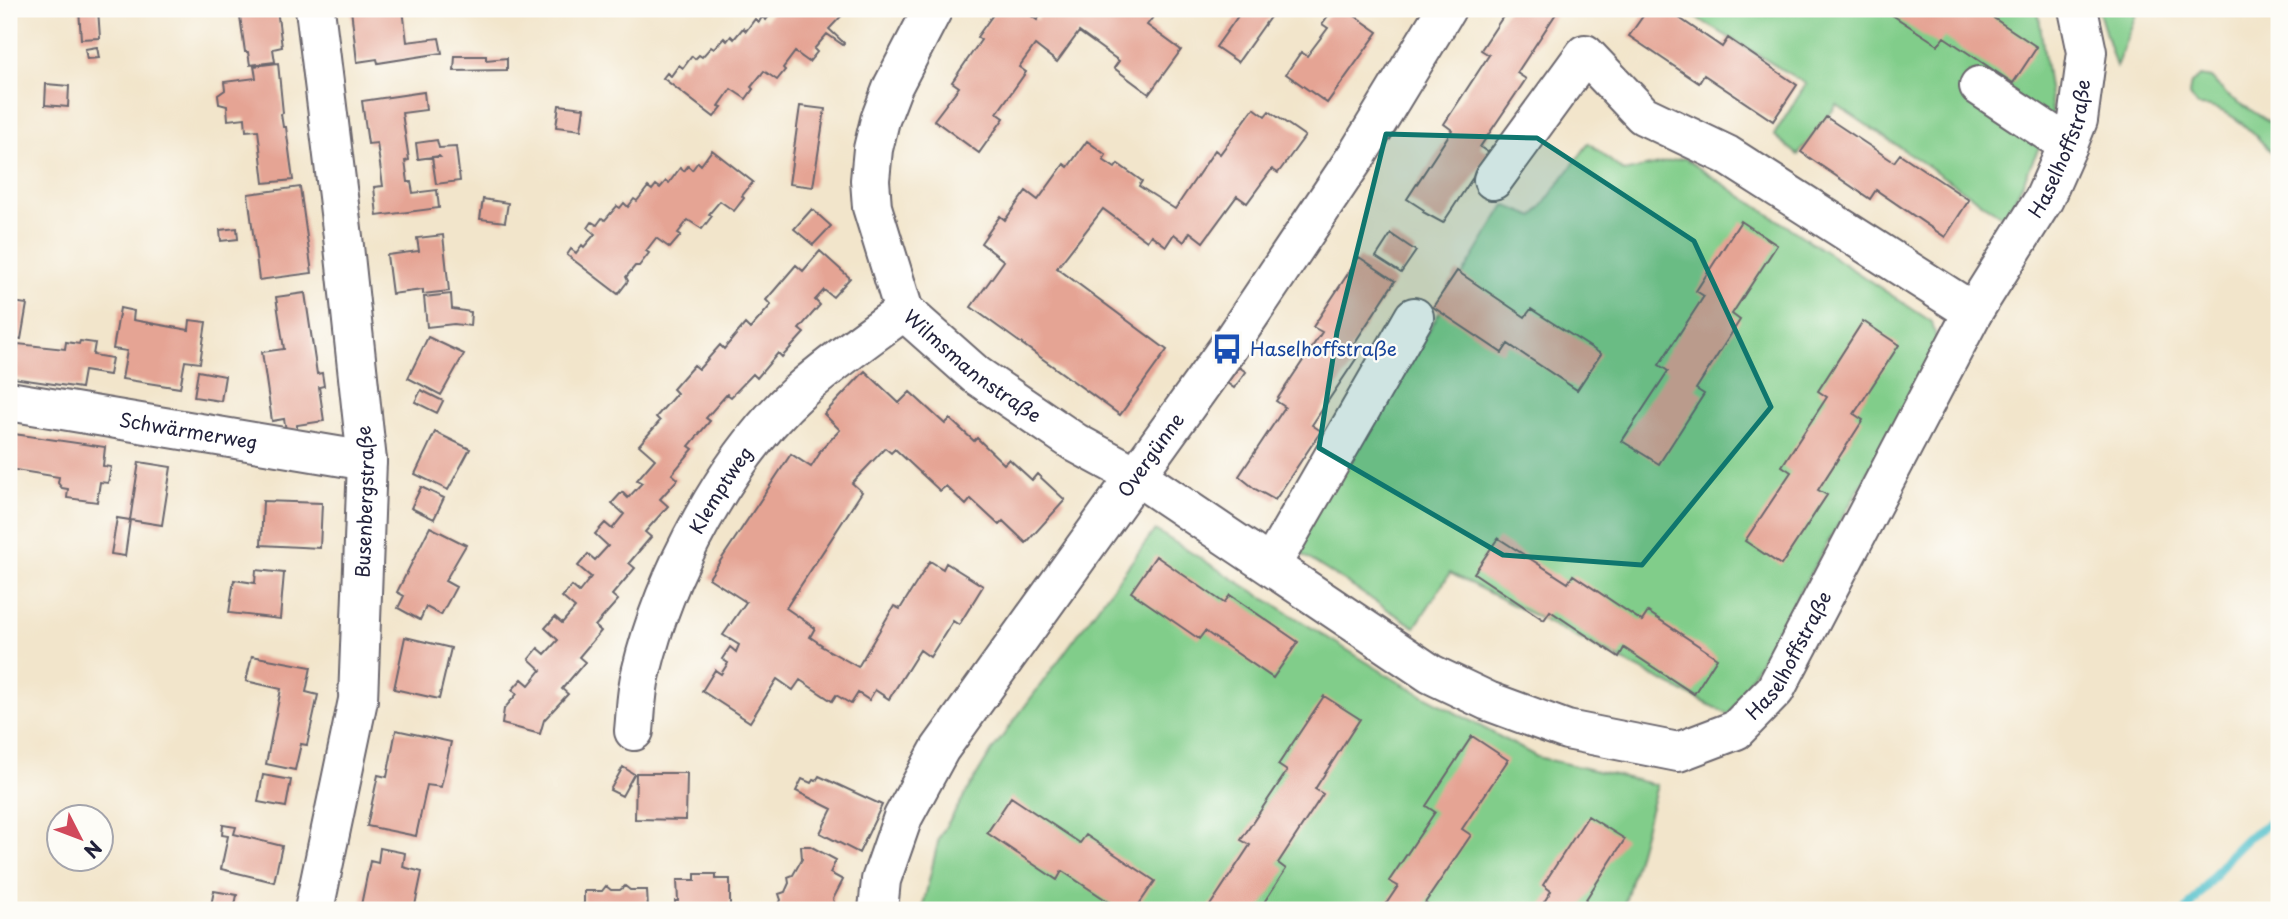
<svg xmlns="http://www.w3.org/2000/svg" width="2288" height="919" font-family="'Playpen Sans',sans-serif">
<style>
.green{fill:#81cd8a;stroke:#527862;stroke-width:2}
.lines{fill:none;stroke-linecap:round;stroke-linejoin:round}
.stream{stroke:#54c1cc;stroke-width:9}
.building{fill:#e5a494}
.minor-casing{stroke:#6b666d;stroke-width:42}
.minor{stroke:#fff;stroke-width:38}
.marked{fill:#0f766e;fill-opacity:0.2;stroke:#0f766e;stroke-width:5;stroke-linejoin:round}
.labels{text-anchor:middle;stroke-width:5;stroke-linejoin:round;paint-order:stroke}
.street-label{font-size:19px;fill:#22223b;stroke:#fdfcf7}
.transit-label{font-size:19px;fill:#164399;stroke:#fdfcf7;text-anchor:start}
</style>
<rect width="100%" height="100%" fill="#fdfcf7"/>
<filter id="ink" filterUnits="userSpaceOnUse"><feTurbulence type="fractalNoise" baseFrequency=".0143" numOctaves="2"/><feDisplacementMap in="SourceGraphic" scale="14" xChannelSelector="R" yChannelSelector="G"/><feConvolveMatrix kernelMatrix="1 2 1 2 8 2 1 2 1" color-interpolation-filters="sRGB"/></filter>
<filter id="wash" filterUnits="userSpaceOnUse"><feTurbulence type="fractalNoise" baseFrequency=".00686" numOctaves="4" result="noise"/><feDisplacementMap in="SourceGraphic" scale="28" xChannelSelector="R" yChannelSelector="G"/><feGaussianBlur stdDeviation="1.57" result="paint"/><feColorMatrix in="noise" values="0 0 0 0 0 0 0 0 0 0 0 0 0 0 0 0 0 1.4 0 .05"/><feComposite in="paint" operator="in"/></filter>
<g filter="url(#wash)">
<rect width="100%" height="100%" fill="#f2e5cb"/>
<path class="green" d="M1682,9H2038L2053,117L2006,219L1837,105L1798,155L1774,135L1806,84Z
M2098,9H2138L2116,67Z
M2201,76L2211,78L2227,95L2279,128V160C2257,138 2232,105 2198,106L2189,94L2191,83Z
M1589,143L1624,172L1684,158L1932,322L1939,349L1729,715L1450,573L1415,627L1289,546L1424,338L1505,205L1534,217Z
M1155,530L1397,681L1537,757L1657,785L1623,910H922L939,838L991,752Z"/>
<g class="lines">
<path class="stream" d="M2187,910L2230,855L2247,838L2279,817"/>
</g>
<g id="blocks">
<path class="building" d="M79,9H98L100,38L81,39Z
M239,9H277L282,47L273,49L275,62L250,65L248,52H245Z
M351,9H403L407,42L439,38L442,53L378,63L377,59L357,62Z
M774,9L778,12L781,9H848L829,29L844,43L843,45L827,34L814,49L817,52L809,62L795,52L783,68L785,70L777,80L764,71L751,87L753,89L746,99L731,89L719,106L722,107L714,117L663,78L667,73L671,76L679,65L683,68L692,56L695,59L699,55L702,57L711,47L714,49L724,38L727,41L731,36L734,39L743,28L746,31L755,19L759,22L762,17L766,20Z
M997,9H1022L1037,20L1045,9H1074L1088,18L1096,9H1141L1153,17L1147,25L1181,50L1149,94L1114,68L1119,61L1079,32L1057,62L1035,45L1019,67L1026,72L997,113L1004,118L979,153L934,120L959,87L952,82L981,40L977,37Z
M1243,9H1258L1270,17L1238,62L1216,47Z
M1333,9H1345L1378,32L1327,103L1286,74L1301,52L1307,56L1328,28L1322,24Z
M1508,9H1559L1517,73L1526,79L1480,147L1489,153L1443,223L1423,212L1424,210L1407,199L1452,130L1444,124L1489,55L1481,50Z
M1648,9H1666L1722,47L1728,38L1797,85L1773,121L1704,75L1699,83L1629,36Z
M1883,9H1980L2037,47L2013,83L1944,37L1938,45Z
M97,47L99,58L87,59L85,49Z
M455,56H486V60L507,58V70L454,71Z
M278,63L283,113L281,114L283,127H286L293,180L264,183L258,130L246,131L245,118L228,120L227,106L219,104L218,95L225,90L224,82L256,78L254,66Z
M46,84L69,86L68,107L45,105Z
M424,92L426,110L402,113L409,160L405,161L408,182H411L413,193L437,190L439,208L377,216L374,187L383,186L377,143L368,144L362,101Z
M559,105L584,108L581,130L556,127Z
M800,106L825,109L813,187L789,184Z
M1254,108L1265,116L1269,111L1305,136L1278,173L1272,169L1247,203L1237,196L1203,242L1190,232L1184,242L1174,234L1166,246L1151,235L1147,241L1103,209L1057,268L1167,350L1120,415L971,307L1004,261L981,243L1000,216L1005,220L1026,191L1038,200L1064,164L1068,167L1087,141L1106,155L1103,160L1115,168L1118,164L1142,181L1139,186L1175,209L1215,150L1220,154Z
M1826,117L1894,162L1900,154L1969,200L1945,237L1876,190L1870,199L1801,152Z
M437,140L439,148L456,147L460,181L436,184L432,157H440L439,156L418,159L416,143Z
M712,150L753,182L742,196L744,198L734,211L720,201L709,214L712,216L702,229L688,220L678,233L681,235L670,248L656,238L646,251L649,253L639,266H635L626,277L628,281L618,294L567,255L571,249L576,253L582,245L584,247L595,234L588,228L592,222L597,225L602,218L605,220L617,206L620,208L624,203L628,207L634,199L637,201L648,187L652,190L656,185L660,188L666,181L669,183L680,168L684,171L688,166L692,170L698,162L701,165Z
M300,187L312,273L259,280L248,194Z
M483,199L508,203L505,222L480,219Z
M812,209L831,226L813,245L794,229Z
M1741,221L1777,245L1732,314L1740,320L1696,389L1704,394L1659,464L1622,441L1668,371L1659,365L1704,296L1696,291Z
M237,228L238,239L221,241L220,230Z
M1391,234L1416,251L1401,273L1376,257Z
M443,235L449,291L423,294V290L392,294L387,255L419,251L417,238Z
M820,251L850,278L833,297L824,290L815,300L820,305L799,329L804,333L782,357L778,353L757,378L753,374L731,397L727,394L706,418L710,421L689,446L693,449L672,474L678,479L660,499L668,506L645,532L651,537L629,563L635,568L612,595L618,600L595,626L601,631L579,657L585,662L562,689L568,694L544,720L540,734L502,724L504,709L517,694L512,690L522,679L529,685L541,670L529,659L538,648L545,654L558,640L545,628L555,617L562,623L575,608L562,597L572,586L579,592L591,577L578,566L588,554L595,560L608,546L595,534L605,523L612,529L624,514L612,503L622,492L628,498L642,483L637,480L655,459L639,445L660,421L656,417L677,393L673,389L694,365L699,369L720,345L724,349L745,324L750,329L771,305L766,300L796,265L803,271Z
M1359,257L1395,281L1350,350L1358,356L1312,425L1321,431L1275,500L1255,489L1239,476L1285,407L1276,401L1322,332L1313,327Z
M1457,271L1525,317L1531,309L1601,354L1577,390L1508,344L1502,353L1433,307Z
M305,293L317,374L322,373L324,386L319,387L324,421L297,425V429L286,430L284,419L272,421L262,352L284,349L276,297Z
M451,294L452,309L471,312L470,326L454,324L427,327L424,297Z
M12,302L27,304L21,339L9,337Z
M120,308L134,311L133,320L189,330L190,320L206,322L200,363L185,361L180,388L122,379L127,351L113,349Z
M1863,321L1899,345L1854,414L1863,420L1818,490L1827,495L1781,565L1745,541L1791,472L1782,466L1827,397L1818,391Z
M428,337L464,354L441,395L408,378Z
M80,341L95,343L93,355L112,358L109,375L84,371L81,388L13,378L18,344L65,349L66,342L79,344Z
M1239,367L1246,372L1234,388L1227,383Z
M198,371L225,376L221,401L194,397Z
M865,371L899,403L910,392L945,424L950,419L974,441L977,438L1004,464L1009,459L1032,480L1037,474L1065,500L1026,543L1003,521L999,525L971,499L966,505L946,486L940,491L895,449L891,453L885,448L852,483L862,492L786,608L815,628L810,637L822,645L821,646L858,667L894,606L900,609L930,561L943,569L946,563L983,586L959,625L953,621L930,657L920,650L889,699L875,690L869,700L858,693L851,704L836,695L832,701L800,680L793,690L777,679L750,722L702,691L715,670L721,674L728,663L722,659L730,647L736,652L739,645L723,635L746,602L709,578L791,454L811,467L820,453L819,452L840,430L824,414Z
M421,390L443,401L437,413L415,402Z
M435,432L470,449L448,490L415,474Z
M14,434L105,447L103,466L111,467L108,483L100,482L97,502L67,498L68,489L62,488L58,483L59,477L9,469V444L13,445Z
M139,462L171,467L162,525L130,520L125,556L111,554L117,518L130,520Z
M421,487L444,498L434,519L411,508Z
M263,501L322,503L320,548L261,545Z
M430,527L466,545L445,581L456,587L441,615L426,607L420,620L398,608L404,596L397,592Z
M1498,538L1568,583L1573,575L1642,621L1648,612L1717,658L1694,694L1624,648L1619,657L1550,611L1544,620L1474,573Z
M1156,556L1224,603L1230,595L1298,642L1273,678L1205,631L1199,639L1131,592Z
M256,570L284,573L280,619L229,613L234,580L255,583Z
M405,637L451,648L439,699L394,689Z
M252,656L311,667L306,692L318,695L307,745L301,744L295,770L266,764L281,689L246,681Z
M1324,696L1360,719L1315,789L1323,794L1278,863L1286,869L1259,910H1207L1250,845L1241,840L1287,771L1278,765Z
M396,730L451,742L441,787L427,785L416,836L367,826L378,775L387,777Z
M1472,736L1508,760L1462,829L1471,835L1425,903L1437,910H1382L1398,886L1389,881L1435,812L1426,806Z
M623,767L634,774L622,796L610,790Z
M636,773H687L686,820L635,819Z
M263,775L291,780L286,807L258,802Z
M819,776L882,805L859,853L820,833L832,809L796,791L802,779L811,783L813,780L816,781Z
M1011,797L1080,843L1086,835L1155,881L1135,910H1121L1062,871L1057,880L987,833Z
M1588,816L1625,839L1579,910H1539L1551,891L1543,885Z
M223,825L236,827L234,834L282,846L274,882L221,869L228,836L222,835Z
M801,846H810L836,860L830,873L843,880L833,899L835,906L828,908V910H776L781,900L779,894L785,892L789,883L788,877L793,875L802,859Z
M380,848L405,853L403,867L422,872L414,910H360L370,861L378,863Z
M695,874H716V879H730V910H675V901H678L677,880H695Z
M606,886L611,890H620L625,886L630,890H647L648,910H576L584,903V891H602Z
M214,891L237,895L234,910H210Z"/>
</g>
</g>
<g filter="url(#ink)">
<use href="#blocks" fill-opacity="0" stroke="#6b666d" stroke-width="2"/>
<g class="lines">
<g class="minor-casing">
<g id="minor">
<path id="s1" d="M933,9L893,86L880,120L873,149L870,180L872,207L904,311L976,375L1076,443L1137,476L1431,674L1488,701L1567,730L1678,752L1736,730L1775,690L1973,312L2044,199L2068,145L2078,120L2087,52L2078,9"/>
<path d="M1979,86L2068,145"/>
<path d="M1493,180L1585,54L1643,115L1727,155L1973,312"/>
<path id="s2" d="M9,401L367,461"/>
<path d="M1271,565L1414,317"/>
<path id="s3" d="M634,731C636,712 636,692 641,673C664,575 727,456 802,389C834,361 870,336 904,311"/>
<path id="s4" d="M314,910L358,700L367,461L343,237L315,9"/>
<path id="s5" d="M878,910L881,880L903,817L940,749L1227,349L1359,152L1446,9"/>
</g>
</g>
<use href="#minor" class="minor"/>
</g>
</g>
<path class="marked" d="M1386,134L1537,138L1694,241L1771,407L1642,565L1503,555L1319,448L1337,332Z"/>
<defs>
<g id="bus-bare" transform="scale(2.415)"><path d="M-5-6H5V4H4V6H2V4H-2V6H-4V4H-5ZM-3.5-4V0h7V-4ZM-3.5 1.2v1.5H-2V1.2ZM2 1.2v1.5H3.5V1.2Z" fill="#1a4fb4" stroke="#fdfcf7" stroke-width="2.5" paint-order="stroke"/></g>
</defs>
<g fill-rule="evenodd">
<use href="#bus-bare" x="1227" y="349"/>
</g>
<g class="labels">
<g class="street-label">
<text dy="7" stroke="none"><textPath href="#s1" startOffset="1953">Haselhoffstraße</textPath></text>
<text dy="7" stroke="none"><textPath href="#s1" startOffset="408">Wilmsmannstraße</textPath></text>
<text dy="7" stroke="none"><textPath href="#s2" startOffset="182">Schwärmerweg</textPath></text>
<text dy="7" stroke="none"><textPath href="#s5" startOffset="536">Overgünne</textPath></text>
<text dy="7" stroke="none"><textPath href="#s3" startOffset="259">Klemptweg</textPath></text>
<text dy="7" stroke="none"><textPath href="#s4" startOffset="413">Busenbergstraße</textPath></text>
<text dy="7" stroke="none"><textPath href="#s1" startOffset="1376">Haselhoffstraße</textPath></text>
</g>
<g class="transit-label">
<text x="1250" y="356">Haselhoffstraße</text>
</g>
</g>
<rect width="2288" height="919" fill="none" stroke="#fdfcf7" stroke-width="35"/>
<g transform="translate(80 838) rotate(132)"><circle r="33" fill="#fdfcf7" stroke="#a5a5ac" stroke-width="2"/>
<path d="M0-5L12 26L0 18L-12 26Z" fill="#d1495b"/>
<text y="-10" font-size="19" font-weight="bold" text-anchor="middle" fill="#22223b">N</text>
</g>
</svg>
